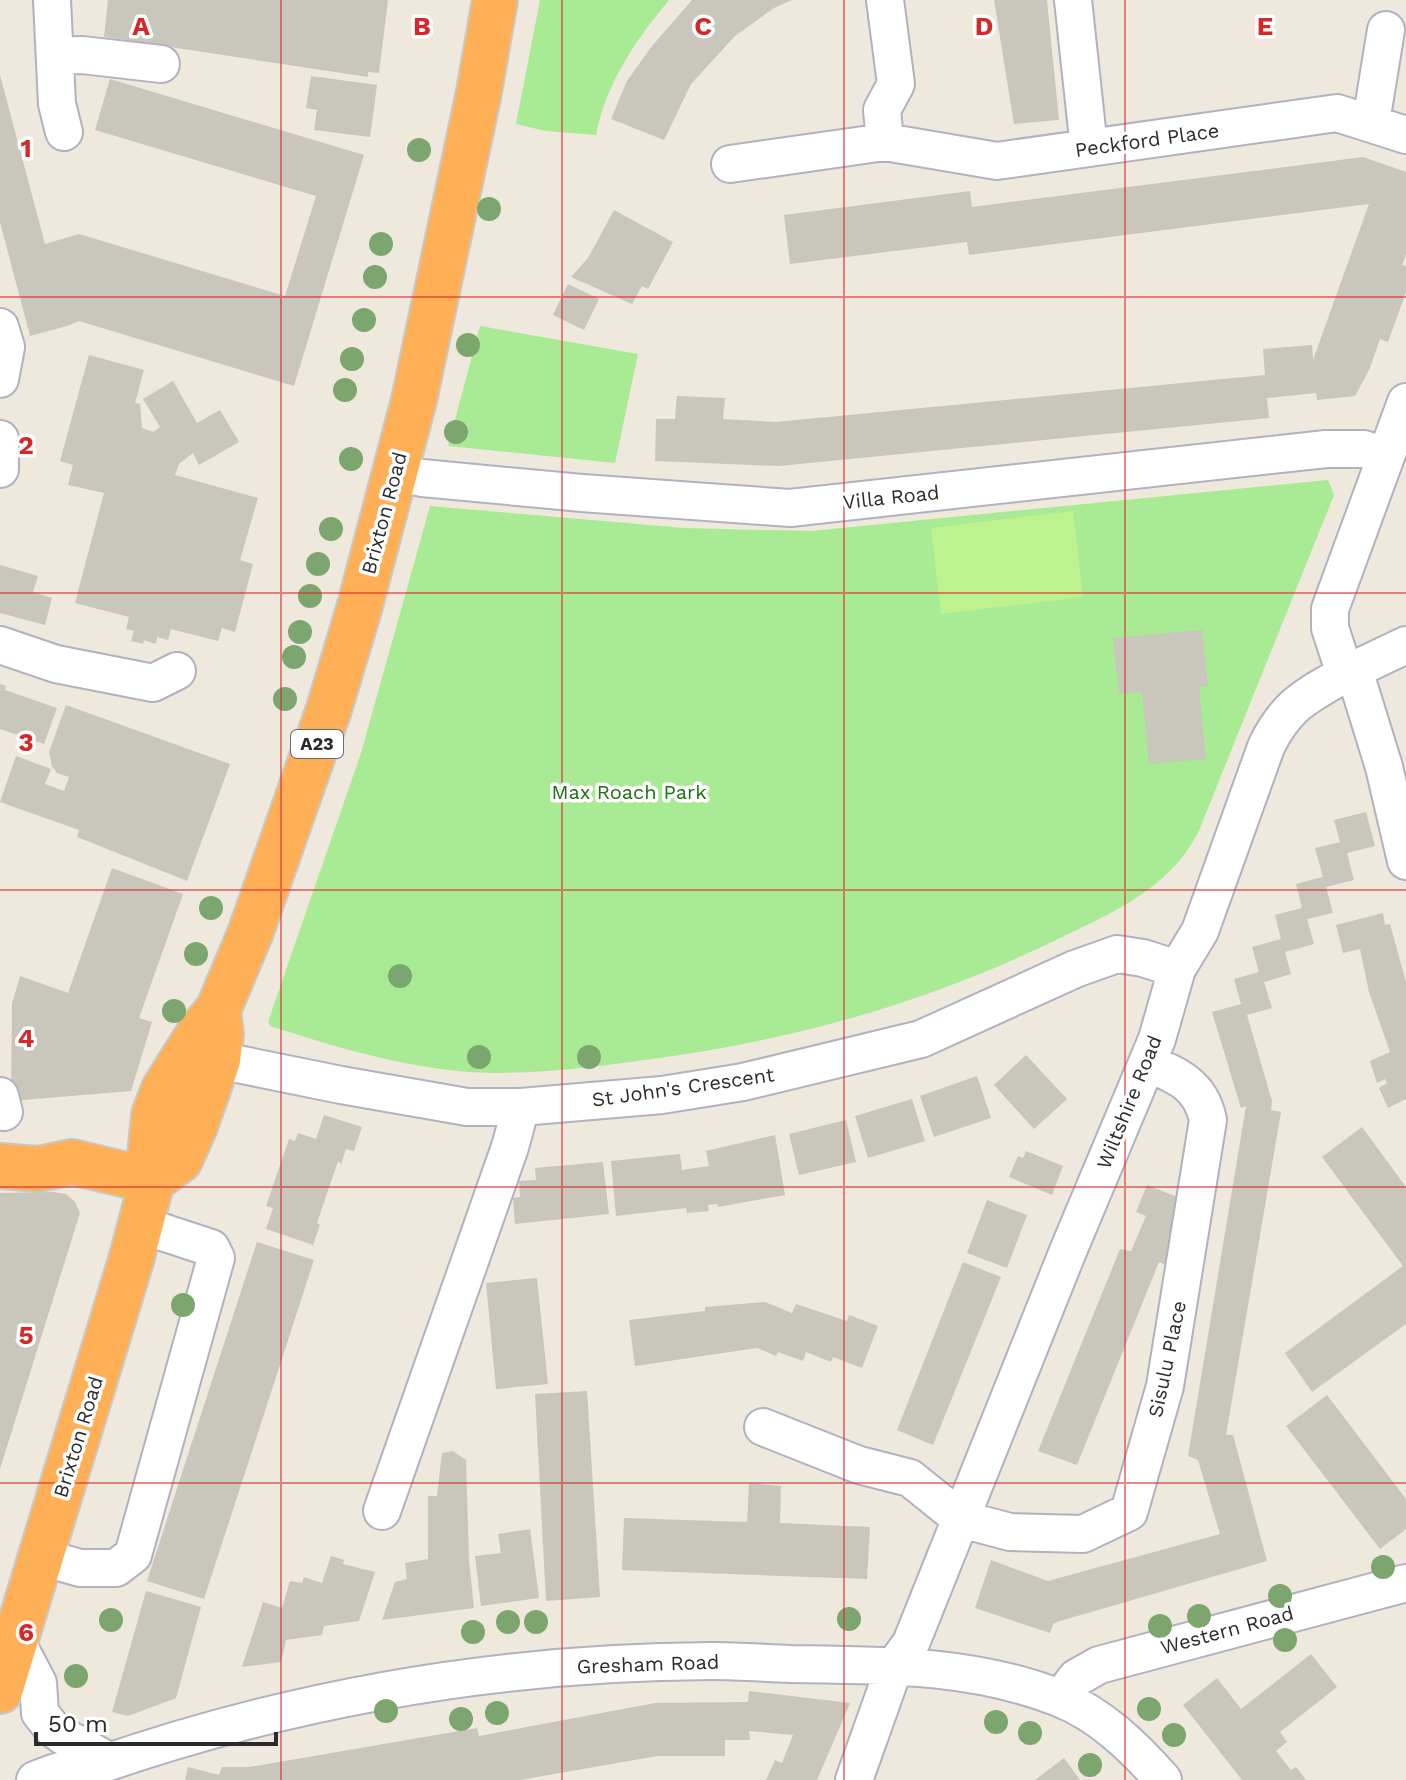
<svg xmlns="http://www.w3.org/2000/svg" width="1406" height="1780" font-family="'Work Sans',sans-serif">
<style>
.green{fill:#a9ea94}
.pitch{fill:#bef28f}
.building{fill:#c9c6bb}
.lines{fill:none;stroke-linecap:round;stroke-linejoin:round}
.minor-casing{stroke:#b1b1c0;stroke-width:40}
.highway-casing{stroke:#c8c8c8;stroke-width:48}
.minor{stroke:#fff;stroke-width:36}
.highway{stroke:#ffb057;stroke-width:44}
.tree{fill:#7ca66e}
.grid{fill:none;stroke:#d62828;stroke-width:2;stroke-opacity:0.55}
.labels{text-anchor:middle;stroke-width:7;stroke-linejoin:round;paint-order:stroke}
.shield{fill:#fff;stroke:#6b6b6b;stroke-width:2}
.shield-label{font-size:18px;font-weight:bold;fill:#2b2b2b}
.street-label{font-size:20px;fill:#2b2b2b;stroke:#fff}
.park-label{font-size:20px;fill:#1e7014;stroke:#fff}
.grid-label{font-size:26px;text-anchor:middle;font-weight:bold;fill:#d62828;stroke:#fff;stroke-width:7;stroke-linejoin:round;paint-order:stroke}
</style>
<rect width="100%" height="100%" fill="#eee8dd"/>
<path class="green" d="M540,0H669C635,41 606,83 596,135L546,131L516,124Z
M480,326L638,354L615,463L448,446Z
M1328,480L1334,495L1198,833C1168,890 1111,913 1056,940C924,1004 790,1041 645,1060C595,1067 545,1073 494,1073C419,1072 341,1049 270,1026L268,1022L361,753L430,506L684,528L811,531Z"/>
<path class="pitch" d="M1073,511L1083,597L941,614L931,528Z"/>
<path class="building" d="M108,0H388L379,73L368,72V77L104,37Z
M692,0H792L774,8L735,36L691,84L664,140L611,119L627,81L652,46Z
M994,0H1047L1059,120L1014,124Z
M0,75L45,244L79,234L285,296L316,196L95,130L110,79L364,155L294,386L79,321L67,326L30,336L0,222Z
M311,76L377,85L370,137L314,130L317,110L306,108Z
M1363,157L1406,172V254L1402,265L1406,266V292L1388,342L1380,339L1370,368L1355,396L1317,400L1316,393L1267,398L1269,418L779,466L655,461L656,419H675L677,396L725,398L723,419L776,422L1265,375L1263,349L1312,345L1313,360L1369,204L969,255L967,242L790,264L784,215L970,191L972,207Z
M614,210L673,242L648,289L642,286L632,304L571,277L588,258Z
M568,284L599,299L584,330L553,315Z
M89,355L144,370L135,403L140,404L142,428L153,432L160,427L143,399L173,381L197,423L220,410L239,442L199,465L193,453L179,464L175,475L258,498L240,560L253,564L235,632L222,628L218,641L171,629L168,640L157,637L156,644L144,640L143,644L131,641L134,631L126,629L129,617L75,603L104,493L68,485L73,465L60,461Z
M0,565L38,576L33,592L52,598L45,625L0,613Z
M1202,630L1208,686L1199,687L1206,759L1149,764L1142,692L1119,694L1113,638Z
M0,684L6,686L5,690L57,708L44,744L0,729Z
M66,705L230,764L187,881L77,837L79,830L0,802L16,756L51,769L45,784L64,791L69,777L57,773L52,766L49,752Z
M1366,812L1375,846L1347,853L1354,880L1326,887L1333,913L1307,919L1314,944L1285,952L1291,974L1264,982L1272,1008L1247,1015L1272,1101L1271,1110L1281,1112L1226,1435H1233L1267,1561L1060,1621L1053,1624L1050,1633L975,1608L991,1560L1048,1581L1220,1534L1198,1460L1188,1456L1246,1106L1241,1108L1212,1012L1241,1004L1234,979L1259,972L1252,947L1281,939L1275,915L1302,908L1296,884L1323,877L1315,848L1340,842L1334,820Z
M112,868L183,894L139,1018L152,1022L131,1091L11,1101L12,1004L20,976L68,993Z
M1383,913L1385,925L1390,924L1406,982V1099L1388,1108L1379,1088L1387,1083L1385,1079L1377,1083L1370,1061L1390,1052L1369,992L1360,949L1343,953L1336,925Z
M1026,1055L1067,1099L1034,1129L994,1085Z
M977,1076L991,1118L934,1137L920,1096Z
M912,1099L925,1141L868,1158L855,1116Z
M324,1115L362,1127L354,1151L346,1149L341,1164L338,1161L317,1223L320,1225L313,1245L266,1229L273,1208L266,1206L289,1139L295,1141L298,1133L316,1139Z
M846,1120L856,1162L799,1175L789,1134Z
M1362,1127L1406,1187V1324L1312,1392L1285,1353L1403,1266L1322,1157Z
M775,1135L785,1195L718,1207L717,1204L708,1205L709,1211L687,1213L686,1208L616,1216L611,1161L680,1154L682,1170L709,1166L706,1151Z
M1026,1151L1063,1166L1052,1195L1009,1177L1018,1156L1023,1158Z
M603,1162L609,1214L515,1224L513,1198L520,1197L519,1181L536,1180L535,1168Z
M1147,1185L1185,1200L1180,1229L1166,1265L1159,1262L1077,1465L1038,1451L1120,1249L1131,1251L1146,1216L1136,1212Z
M54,1192L66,1194L75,1202L80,1213L0,1469V1193Z
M987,1200L1027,1215L1007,1268L967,1253Z
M257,1242L314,1260L204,1599L147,1581Z
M963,1262L1001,1277L933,1445L897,1430Z
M537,1278L548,1384L496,1389L486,1283Z
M765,1302L792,1313L796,1304L847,1321L849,1315L878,1326L862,1368L833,1357L831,1362L806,1352L803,1361L778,1352L776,1356L757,1348L635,1366L629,1320L705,1311V1307Z
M587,1391L600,1597L546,1601L535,1394Z
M1327,1395L1406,1499V1529L1380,1549L1286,1426Z
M453,1451L466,1460L469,1560L474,1608L382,1620L395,1582L407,1579L405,1563L428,1559V1496H437L442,1453Z
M749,1483L781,1486L780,1523L870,1527L867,1579L622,1570L624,1518L747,1522Z
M530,1529L539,1598L481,1606L475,1556L501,1553L498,1534Z
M331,1556L344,1560L343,1564L375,1572L359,1621L324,1626L322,1635L286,1640L281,1662L242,1667L263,1602L282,1608L290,1581L302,1583L304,1577L322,1583Z
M146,1591L201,1607L176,1698L128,1716L112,1712Z
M1311,1654L1337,1687L1280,1732L1287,1742L1276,1751L1291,1770L1296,1767L1306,1780H1242L1183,1705L1217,1678L1241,1709Z
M749,1691L850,1703L817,1780H766L775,1760L782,1763L793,1735L749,1731L750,1740H725V1756H657L520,1780H185L188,1767L219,1775L222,1767H249L477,1728L479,1736L655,1703L748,1702Z
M1064,1758L1080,1780H1035Z"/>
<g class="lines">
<g class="minor-casing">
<path id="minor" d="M52,0L57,104L64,132
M885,0L896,84L882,110L885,142
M1073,0L1089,148
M55,56L82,55L161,64
M1371,122L1386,30
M730,164L885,142L997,161L1337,113L1406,135
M0,327L6,347L0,379
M0,439V469
M395,472L422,478L582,493L790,508L1326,449H1364L1385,456
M0,645L56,664L153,683L177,671
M1354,670L1384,767L1406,861
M1345,674L1406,645
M218,1060L341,1085L467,1107H521L662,1095L743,1082L921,1039L1075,969L1117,954L1143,958L1177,969
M0,1096L4,1112
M763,1427L859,1465L910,1478L961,1519L1010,1532L1083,1534L1129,1512L1165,1386L1208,1120C1201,1085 1177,1075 1147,1063
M382,1511L510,1147L521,1107
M41,1557L80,1568H116L133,1555L216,1258L211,1248L141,1225
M16,1641L38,1683L40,1713L52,1728L63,1736L109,1761
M1061,1698L1076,1678L1099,1665L1406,1583
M35,1780C46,1776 58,1770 70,1769C78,1768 86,1770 94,1767C292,1698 501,1662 712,1661C738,1661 764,1663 791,1664C882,1665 973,1664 1059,1698C1100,1714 1134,1747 1163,1780
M854,1780L895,1665L911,1643L1068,1251L1157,1039L1177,969L1200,931L1266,747C1286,705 1306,696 1345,674L1330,628V609L1406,402"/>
</g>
<g class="highway-casing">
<path id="highway" d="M0,1166L38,1169L72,1162L152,1181
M152,1181L180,1160L195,1126L218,1060L221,1034L218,1010
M0,1691L132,1257L152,1181L150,1155L154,1115L164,1089L201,1030L218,1010L250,934L329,709L359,609L414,400L479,92L495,0"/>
</g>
<use href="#minor" class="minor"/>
<use href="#highway" class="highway"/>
</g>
<g class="tree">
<circle cx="419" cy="150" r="12"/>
<circle cx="489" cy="209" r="12"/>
<circle cx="381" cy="244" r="12"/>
<circle cx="375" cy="277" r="12"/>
<circle cx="364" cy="320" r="12"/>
<circle cx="468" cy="345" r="12"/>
<circle cx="352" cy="359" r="12"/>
<circle cx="345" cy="390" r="12"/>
<circle cx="456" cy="432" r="12"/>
<circle cx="351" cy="459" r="12"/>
<circle cx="331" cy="529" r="12"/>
<circle cx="318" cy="564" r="12"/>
<circle cx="310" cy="596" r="12"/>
<circle cx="300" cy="632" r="12"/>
<circle cx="294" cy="657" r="12"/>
<circle cx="285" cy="699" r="12"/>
<circle cx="211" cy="908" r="12"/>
<circle cx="196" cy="954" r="12"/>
<circle cx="400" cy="976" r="12"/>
<circle cx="174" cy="1011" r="12"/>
<circle cx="479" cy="1057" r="12"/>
<circle cx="589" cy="1057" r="12"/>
<circle cx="183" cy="1305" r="12"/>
<circle cx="1383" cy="1567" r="12"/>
<circle cx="1280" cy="1596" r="12"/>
<circle cx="1199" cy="1616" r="12"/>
<circle cx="849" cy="1619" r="12"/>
<circle cx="111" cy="1620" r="12"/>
<circle cx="508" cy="1622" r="12"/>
<circle cx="536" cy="1622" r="12"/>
<circle cx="1160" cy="1626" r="12"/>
<circle cx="473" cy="1632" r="12"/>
<circle cx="1285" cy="1640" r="12"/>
<circle cx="76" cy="1676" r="12"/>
<circle cx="1149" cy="1709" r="12"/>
<circle cx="386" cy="1711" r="12"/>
<circle cx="497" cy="1713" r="12"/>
<circle cx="461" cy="1719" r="12"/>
<circle cx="996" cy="1722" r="12"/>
<circle cx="1030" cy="1733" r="12"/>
<circle cx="1174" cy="1735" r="12"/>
<circle cx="1090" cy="1765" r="12"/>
</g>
<path class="grid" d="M281,0V1780M562,0V1780M844,0V1780M1125,0V1780M0,297H1406M0,593H1406M0,890H1406M0,1187H1406M0,1483H1406"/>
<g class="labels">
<rect class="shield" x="291" y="730" width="52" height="28" rx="6"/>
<g class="shield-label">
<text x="317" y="750">A23</text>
</g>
<g class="street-label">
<text transform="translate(1147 140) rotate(-8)" y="7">Peckford Place</text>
<text transform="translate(891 497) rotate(-6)" y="7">Villa Road</text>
<text transform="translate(384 513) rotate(-75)" y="7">Brixton Road</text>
<text transform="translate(683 1087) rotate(-8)" y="7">St John's Crescent</text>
<text transform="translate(1129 1102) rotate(-68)" y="7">Wiltshire Road</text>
<text transform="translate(1167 1359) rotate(-78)" y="7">Sisulu Place</text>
<text transform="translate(78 1437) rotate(-73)" y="7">Brixton Road</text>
<text transform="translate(1227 1630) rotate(-15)" y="7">Western Road</text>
<text transform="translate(648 1664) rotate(-2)" y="7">Gresham Road</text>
</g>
<g class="park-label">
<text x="629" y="799">Max Roach Park</text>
</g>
</g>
<g class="grid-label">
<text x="141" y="35">A</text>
<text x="422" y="35">B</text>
<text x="703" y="35">C</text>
<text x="984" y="35">D</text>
<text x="1265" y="35">E</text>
<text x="26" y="157">1</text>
<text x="26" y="454">2</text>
<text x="26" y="751">3</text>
<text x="26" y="1047">4</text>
<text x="26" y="1344">5</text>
<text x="26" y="1641">6</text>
</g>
<path d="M36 1732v12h240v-12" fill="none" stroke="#2b2b2b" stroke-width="4"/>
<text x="48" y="1732" font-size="24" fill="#2b2b2b" stroke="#ffffff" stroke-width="6" paint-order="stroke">50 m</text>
</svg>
